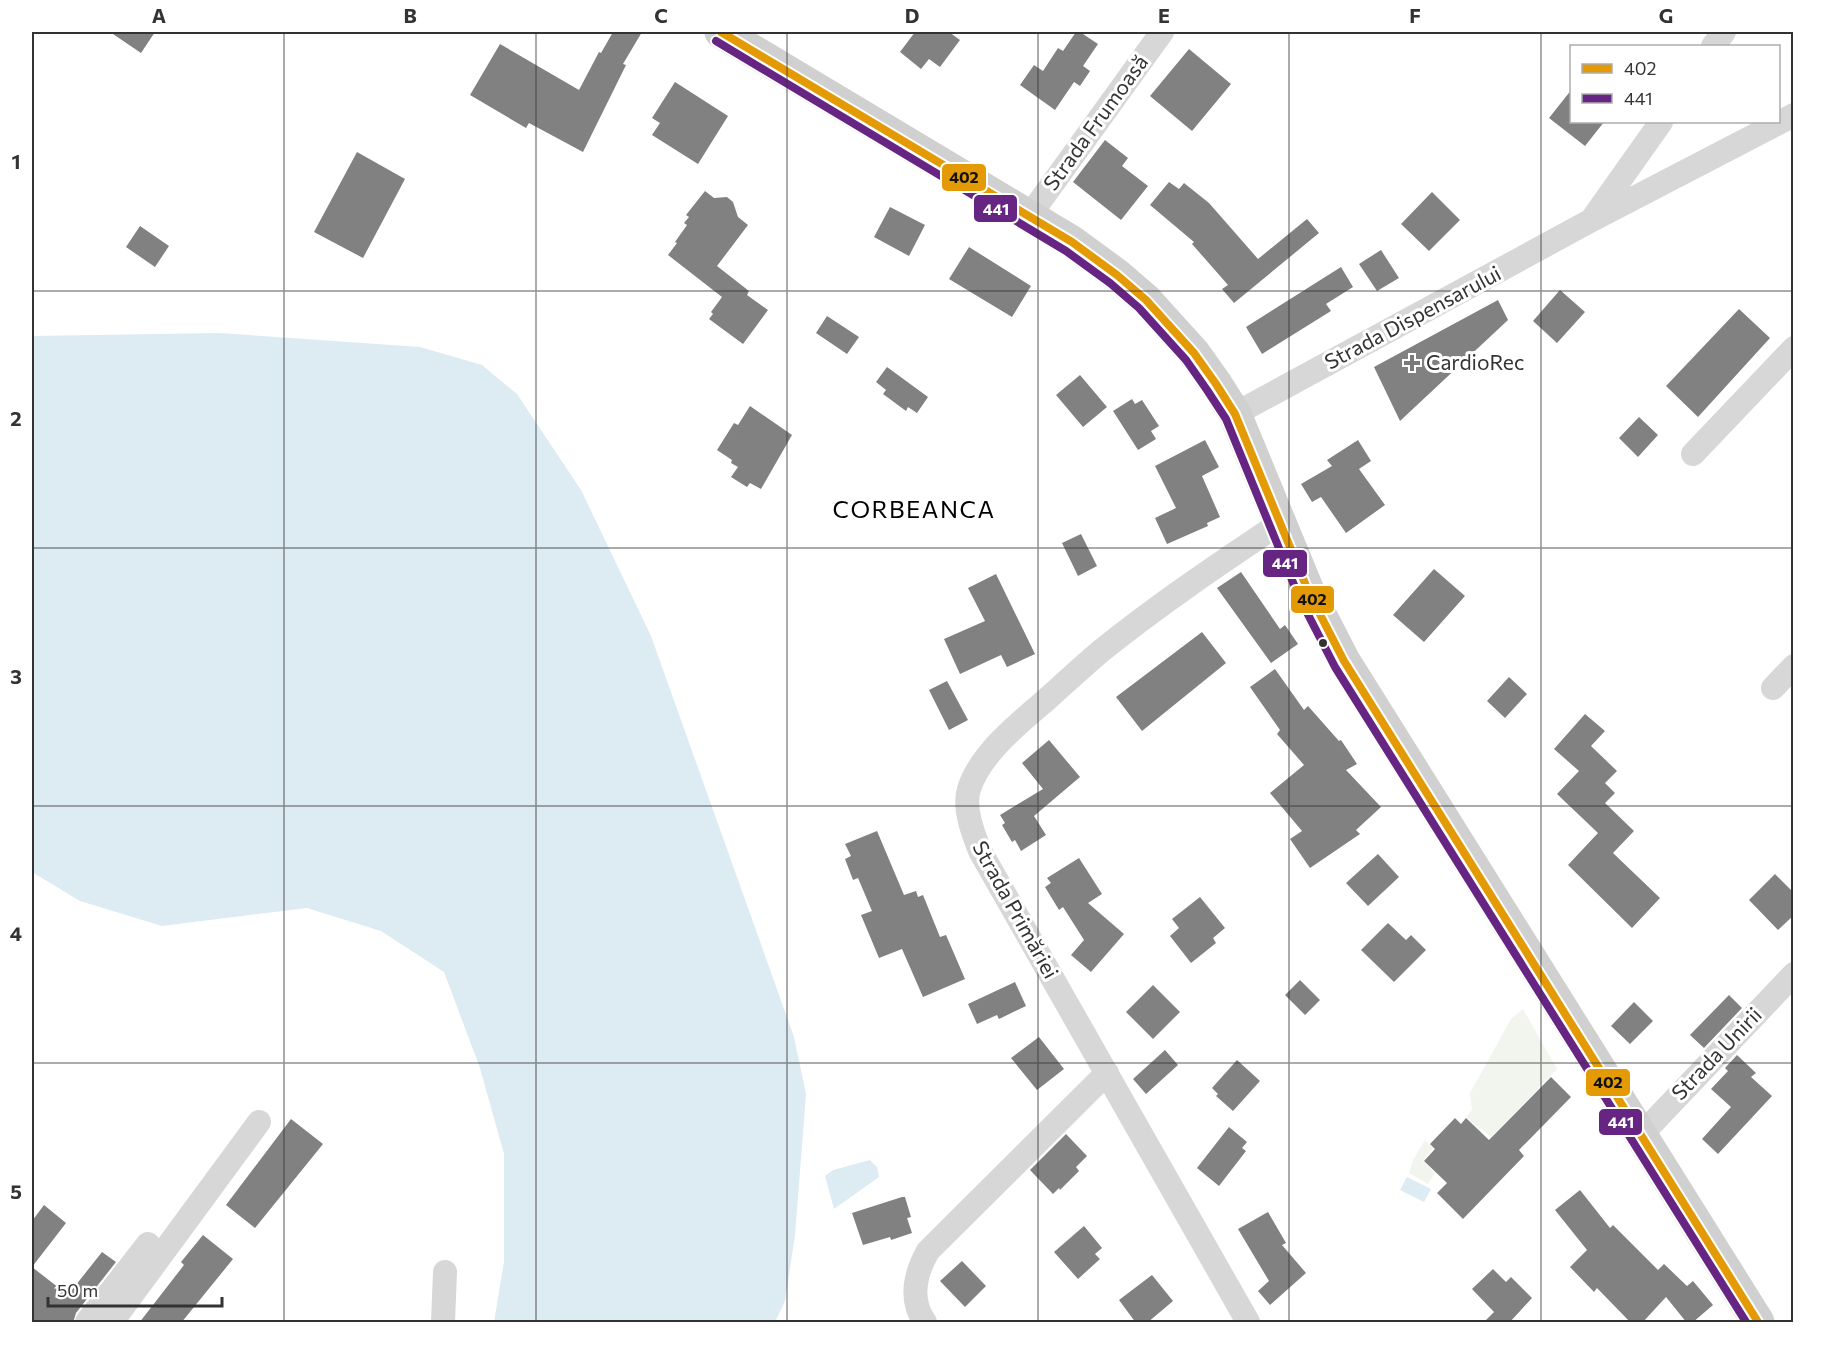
<svg xmlns="http://www.w3.org/2000/svg" width="1825" height="1354" font-family="Commissioner,sans-serif">
<style>
.green{fill:#f1f5ed}
.water{fill:#ddebf3}
.building{fill:#818181}
.lines{fill:none;stroke-linecap:round;stroke-linejoin:round}
.minor{stroke:#d7d7d7;stroke-width:24}
.secondary{stroke:#d0d0d0;stroke-width:33}
.bus-1-casing{stroke:#fff;stroke-width:12}
.bus-2-casing{stroke:#fff;stroke-width:12}
.bus-1{stroke:#e39a05;stroke-width:8}
.bus-2{stroke:#662483;stroke-width:8}
.grid{fill:none;stroke:#333;stroke-width:1.5;stroke-opacity:0.55}
.poi-dot{fill:#7a7a7a;stroke:#fff;stroke-width:2}
.bus-dot{fill:#333;stroke:#fff;stroke-width:2}
.labels{text-anchor:middle;stroke-width:6;stroke-linejoin:round;paint-order:stroke}
.street-label{font-size:21px;fill:#333;stroke:#fff}
.poi-label{font-size:21px;fill:#333;stroke:#fff;text-anchor:start}
.quarter-label{font-size:24px;letter-spacing:1.5px;fill:#000;stroke:#fff}
.line-badge{stroke:#fff;stroke-width:2}
.badge-label{font-size:16px;text-anchor:middle;font-weight:bold;fill:#fff}
.pale-badge-label{font-size:16px;text-anchor:middle;font-weight:bold;fill:#111}
.neatline{fill:none;stroke:#333;stroke-width:2}
.grid-label{font-size:20px;text-anchor:middle;font-weight:bold;fill:#333}
</style>
<rect width="100%" height="100%" fill="#fff"/>
<path class="green" d="M1523,1009L1557,1069L1491,1137L1466,1117L1472,1110L1470,1093L1511,1019Z
M1425,1140L1433,1148L1423,1161L1435,1173L1428,1184L1409,1173L1413,1160Z"/>
<path class="water" d="M219,333L420,347L482,365L517,394L581,490L651,636L794,1037L806,1094L795,1235L785,1301L775,1322H494L504,1262V1154L480,1068L444,972L381,931L307,908L162,926L80,901L32,872V336Z
M870,1160L877,1167L879,1177L834,1209L825,1176L833,1170Z
M1407,1177L1431,1189L1424,1202L1400,1190Z"/>
<path class="building" d="M110,32H155L141,53Z
M613,32H642L623,64L626,65L583,152L529,123L526,128L470,95L500,44L579,90L599,52L601,53Z
M915,32H949L960,40L940,67L929,59L921,69L900,52Z
M1076,32H1080L1098,44L1083,66L1090,71L1080,86L1074,82L1055,110L1020,85L1034,65L1043,71L1058,48L1063,51Z
M1189,49L1231,84L1192,131L1150,96Z
M675,82L728,116L698,164L652,135L660,123L652,118Z
M1572,89V122H1604L1585,146L1549,118Z
M1105,140L1128,158L1122,166L1148,186L1121,220L1073,182Z
M357,152L405,179L363,258L314,232Z
M1169,182L1179,189L1184,183L1209,203L1258,259L1307,219L1319,233L1234,303L1222,289L1228,285L1192,244L1194,242L1150,205Z
M705,191L714,198L727,197L733,202L738,217L748,225L717,266L749,291L747,295L768,310L743,344L709,319L713,314L711,312L722,297L668,255L677,243L675,242L687,225L684,223L689,217L686,215Z
M1432,192L1460,220L1429,251L1401,224Z
M890,207L925,225L909,256L874,237Z
M140,226L169,246L155,267L126,247Z
M969,247L1031,286L1012,317L949,279Z
M1381,250L1399,278L1377,291L1359,264Z
M1341,267L1353,287L1326,304L1331,311L1262,354L1246,327Z
M1560,290L1585,312L1557,343L1533,321Z
M1498,300L1508,320L1400,421L1374,367Z
M1739,309L1770,338L1698,417L1666,386Z
M827,316L859,337L847,354L816,333Z
M887,367L928,397L917,413L908,407L906,411L883,394L886,390L876,382Z
M1080,375L1107,407L1083,427L1056,395Z
M1132,399L1135,404L1142,400L1159,426L1151,431L1156,439L1138,450L1113,411Z
M750,406L792,435L761,489L750,483L747,487L731,477L738,467L731,463L732,460L717,450L734,423L738,425Z
M1639,417L1658,435L1638,457L1619,438Z
M1205,440L1219,467L1202,476L1220,517L1207,523L1208,526L1167,544L1155,518L1176,508L1155,466Z
M1358,440L1371,461L1359,469L1385,505L1346,533L1321,497L1312,502L1301,484L1332,466L1327,460Z
M1081,534L1097,566L1078,576L1062,543Z
M1434,569L1465,596L1424,642L1393,615Z
M1241,572L1280,629L1285,625L1298,644L1271,663L1217,588Z
M996,574L1035,654L1007,667L1001,655L960,674L944,639L985,621L968,588Z
M1202,632L1226,663L1142,731L1116,697Z
M1275,669L1304,710L1308,706L1339,741L1341,740L1357,764L1346,770L1381,807L1356,830L1360,834L1310,868L1290,839L1302,831L1270,793L1304,765L1277,734L1280,730L1250,687Z
M1509,677L1527,694L1505,718L1487,701Z
M947,681L968,720L949,730L929,690Z
M1585,714L1605,731L1591,746L1617,771L1605,783L1615,793L1605,803L1634,831L1613,853L1660,898L1632,928L1568,865L1598,833L1557,794L1579,771L1554,749Z
M1049,740L1080,777L1034,816L1046,835L1021,851L1015,840L1012,842L1002,825L1005,823L1000,815L1043,789L1022,763Z
M877,831L904,895L916,891L918,897L923,895L940,937L946,935L965,979L923,997L902,949L879,958L861,915L872,911L858,878L853,880L845,859L851,856L845,844Z
M1378,854L1399,877L1368,906L1346,883Z
M1079,858L1102,894L1088,903L1124,934L1091,972L1071,955L1084,940L1063,907L1059,910L1045,887L1051,883L1047,878Z
M1775,874L1794,893V915L1778,930L1749,900Z
M1200,897L1225,928L1213,938L1216,943L1191,963L1170,936L1179,928L1172,919Z
M1388,923L1406,940L1411,935L1426,950L1394,982L1361,950Z
M1300,980L1320,1000L1305,1015L1285,995Z
M1015,982L1026,1006L999,1019L997,1015L977,1024L968,1004Z
M1153,985L1180,1012L1153,1039L1126,1012Z
M1729,995L1742,1008L1704,1048L1690,1035Z
M1634,1002L1653,1021L1630,1044L1611,1026Z
M1039,1037L1064,1069L1037,1090L1011,1058Z
M1165,1050L1178,1065L1146,1094L1133,1079Z
M1737,1055L1756,1073L1751,1077L1772,1096L1718,1154L1702,1139L1731,1107L1711,1089L1728,1071L1725,1068Z
M1237,1060L1260,1081L1233,1111L1216,1096L1218,1094L1212,1088Z
M1551,1077L1571,1097L1519,1150L1524,1156L1463,1219L1437,1193L1447,1183L1424,1161L1435,1149L1430,1144L1455,1118L1461,1124L1466,1118L1489,1140Z
M291,1119L323,1144L255,1228L226,1205Z
M1229,1127L1247,1142L1242,1148L1246,1151L1219,1186L1197,1168Z
M1066,1134L1087,1156L1076,1167L1079,1171L1060,1190L1059,1188L1053,1194L1030,1170Z
M1580,1190L1610,1228L1613,1225L1658,1270L1664,1264L1687,1286L1693,1281L1713,1305L1692,1323H1687L1666,1297L1642,1323H1631L1597,1288L1594,1292L1570,1267L1587,1250L1555,1210Z
M902,1197H905L911,1217L907,1218L912,1233L891,1240L890,1237L863,1245L852,1213Z
M44,1205L66,1223L32,1267L68,1295L102,1252L116,1262L76,1313L73,1323H32V1221Z
M1268,1212L1286,1243L1282,1245L1306,1273L1270,1305L1258,1291L1269,1281L1238,1229Z
M1084,1226L1102,1248L1095,1254L1100,1259L1078,1279L1054,1252Z
M203,1235L233,1259L181,1323H139L184,1265L181,1262Z
M962,1261L986,1286L965,1307L940,1281Z
M1493,1269L1506,1282L1511,1277L1532,1298L1509,1323H1483L1494,1312L1472,1289Z
M1152,1275L1173,1301L1147,1323H1136L1119,1300Z"/>
<g class="lines">
<path class="minor" d="M1713,46L1724,32
M1030,215L1162,32
M1593,218L1661,122
M1235,414L1590,221L1794,115
M1693,454L1794,348
M1773,688L1794,666
M1641,1135L1794,974
M87,1322L148,1244
M112,1322L259,1122
M443,1322L445,1272
M925,1322C909,1300 915,1274 928,1251L1107,1073
M1248,1322L980,851C973,833 963,808 969,789C980,754 1019,723 1046,700C1064,684 1082,667 1101,651C1158,605 1219,564 1280,523"/>
<path class="secondary" d="M721,32L1072,242L1117,275L1146,300L1194,353L1216,384L1235,414L1309,593L1344,661L1758,1322"/>
<g class="bus-1-casing">
<path id="bus-1" d="M721,32L1072,242L1117,275L1146,300L1194,353L1216,384L1235,414L1309,593L1344,661L1758,1322"/>
</g>
<g class="bus-2-casing">
<path id="bus-2" d="M716,41L1066,251L1110,283L1139,308L1186,360L1207,390L1226,419L1299,597L1335,667L1746,1322"/>
</g>
<use href="#bus-1" class="bus-1"/>
<use href="#bus-2" class="bus-2"/>
</g>
<path class="grid" d="M284,32V1322M536,32V1322M787,32V1322M1038,32V1322M1289,32V1322M1541,32V1322M32,291H1794M32,548H1794M32,806H1794M32,1063H1794"/>
<path class="poi-dot" d="M1409 354h6v6h6v6h-6v6h-6v-6h-6v-6h6z"/>
<circle class="bus-dot" cx="1323" cy="643" r="5"/>
<g class="labels">
<g class="street-label">
<text transform="translate(1096 123) rotate(-54)" y="7">Strada Frumoasă</text>
<text transform="translate(1413 318) rotate(-28)" y="7">Strada Dispensarului</text>
<text transform="translate(1015 910) rotate(61)" y="7">Strada Primăriei</text>
<text transform="translate(1717 1054) rotate(-46)" y="7">Strada Unirii</text>
</g>
<g class="poi-label">
<text x="1426" y="370">CardioRec</text>
</g>
<g class="quarter-label">
<text x="914" y="518">CORBEANCA</text>
</g>
</g>
<g class="line-badge">
<rect x="941" y="163" width="46" height="29" rx="6" fill="#e39a05"/>
<rect x="973" y="194" width="45" height="29" rx="6" fill="#662483"/>
<rect x="1262" y="549" width="46" height="29" rx="6" fill="#662483"/>
<rect x="1290" y="585" width="45" height="29" rx="6" fill="#e39a05"/>
<rect x="1585" y="1068" width="46" height="29" rx="6" fill="#e39a05"/>
<rect x="1598" y="1108" width="45" height="28" rx="6" fill="#662483"/>
</g>
<g class="badge-label">
<text x="996" y="215">441</text>
<text x="1285" y="569">441</text>
<text x="1621" y="1128">441</text>
</g>
<g class="pale-badge-label">
<text x="964" y="183">402</text>
<text x="1312" y="605">402</text>
<text x="1608" y="1088">402</text>
</g>
<rect width="1825" height="1354" fill="none" stroke="#ffffff" stroke-width="66"/>
<rect x="1570" y="45" width="210" height="78" fill="#ffffff" stroke="#adadad" stroke-width="1.5"/>
<rect x="1582" y="64" width="30" height="9" fill="#e39a05" stroke="#adadad" stroke-width="1.5"/>
<text x="1624" y="75" font-size="18" fill="#333333">402</text>
<rect x="1582" y="94" width="30" height="9" fill="#662483" stroke="#adadad" stroke-width="1.5"/>
<text x="1624" y="105" font-size="18" fill="#333333">441</text>
<path d="M48 1297v9h174v-9" fill="none" stroke="#333333" stroke-width="3"/>
<text x="57" y="1297" font-size="18" fill="#333333" stroke="#ffffff" stroke-width="4.5" paint-order="stroke">50 m</text>
<rect x="33" y="33" width="1759" height="1288" class="neatline"/>
<g class="grid-label">
<text x="159" y="23">A</text>
<text x="410" y="23">B</text>
<text x="661" y="23">C</text>
<text x="912" y="23">D</text>
<text x="1164" y="23">E</text>
<text x="1415" y="23">F</text>
<text x="1666" y="23">G</text>
<text x="16" y="169">1</text>
<text x="16" y="426">2</text>
<text x="16" y="684">3</text>
<text x="16" y="941">4</text>
<text x="16" y="1199">5</text>
</g>
</svg>
